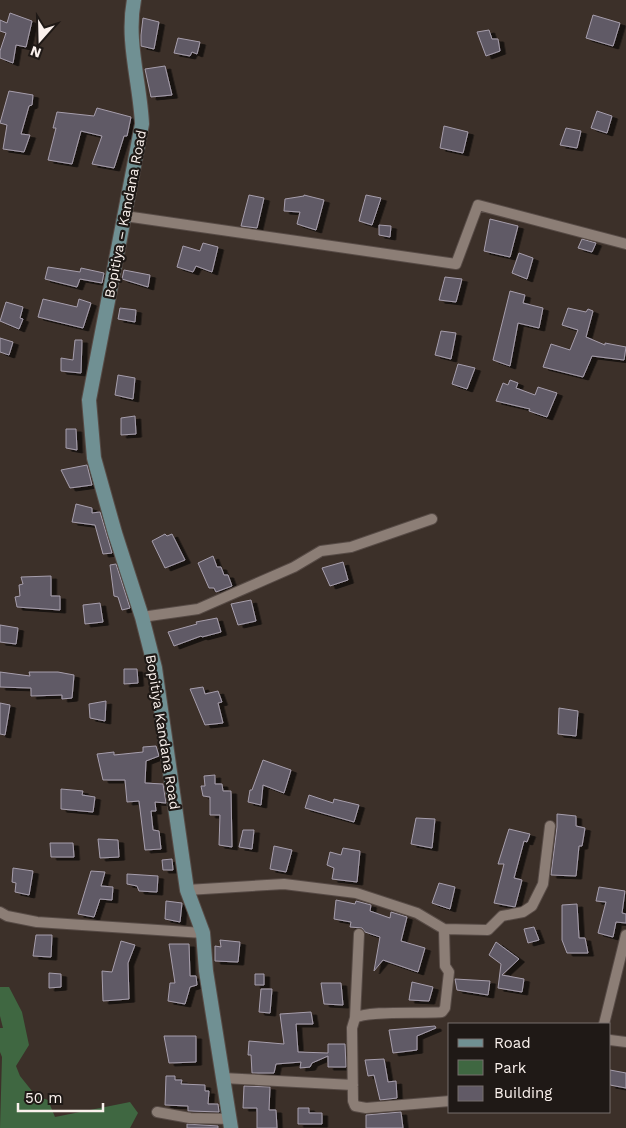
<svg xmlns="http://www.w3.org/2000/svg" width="626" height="1128" font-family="'Work Sans',sans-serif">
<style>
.green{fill:#3f6741}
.building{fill:#615a66;stroke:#a69eac;filter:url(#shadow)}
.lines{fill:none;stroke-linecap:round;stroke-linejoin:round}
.minor-casing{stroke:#574b46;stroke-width:12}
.secondary-casing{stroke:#574b46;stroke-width:16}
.minor{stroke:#8c7e76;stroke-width:10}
.secondary{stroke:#709093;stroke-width:14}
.labels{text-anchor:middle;stroke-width:4.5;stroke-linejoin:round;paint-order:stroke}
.street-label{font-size:14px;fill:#faf1ed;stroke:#1f1916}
</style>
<defs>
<filter id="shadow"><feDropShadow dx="5.5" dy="3" stdDeviation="0" flood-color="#0009"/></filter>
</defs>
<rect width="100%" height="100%" fill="#3c3029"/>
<path class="green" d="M0,987H9L22,1012L29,1045L16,1066L20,1076L36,1096L48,1100L55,1117L130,1102L138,1113L130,1128H0L2,1057L0,1052V1028H3L0,1016Z"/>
<path class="building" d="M10,13L32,21L26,47L16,45L13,63L0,58V51L6,33L0,31V20L7,23Z
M593,15L620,23L613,46L586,38Z
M143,18L159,22L154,49L141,46V35Z
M489,30L492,39H498L500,51L486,56L477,32Z
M178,38L200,42L197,54L192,52L190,56L174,53Z
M165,66L172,95L151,97L145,69Z
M9,91L33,95L32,105L29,106L21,134L30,135L24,152L3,149L7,125L0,123Z
M97,108L131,117L127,136H124L114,168L92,164L102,136L81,131L72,164L48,160L56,128H53L57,112L94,116Z
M597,111L612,116L607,133L591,128Z
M444,126L468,132L463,153L440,148Z
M566,128L581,131L577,148L560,145Z
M249,195L264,198L257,228L241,226Z
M304,195L324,200L316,230L297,224L300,212L284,211L285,199L304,196Z
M366,195L381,198L372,225L359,221Z
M490,219L518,226L510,257L484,251Z
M379,225L391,226L390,237L379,235Z
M582,239L596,243L592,252L578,248Z
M203,243L218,247L212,272L196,266L193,272L177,267L183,246L200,251Z
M519,253L533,258L527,279L512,273Z
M48,267L80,272L81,268L104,273L102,283L80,279L77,287L45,279Z
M124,270L150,275L148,287L122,279Z
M445,277L462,279L456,302L439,300Z
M510,291L525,295L523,303L543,308L539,328L518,323L510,366L493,360Z
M43,299L77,307L79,299L91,303L83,328L38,317Z
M6,302L23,307L20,318L23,319L19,329L0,321Z
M120,308L136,310L135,322L118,319Z
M568,308L586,312L588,309L593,311L586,337L605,345V343L626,347L624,360L592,356L583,377L543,367L551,344L570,350L578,330L562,325Z
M441,331L456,333L451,359L435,355Z
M0,338L13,342L9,355L0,352Z
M75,340H82L81,373L61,371V358L73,360Z
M458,364L475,368L467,389L452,384Z
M118,375L135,378L133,399L115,395Z
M510,380L518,383L516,388L535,395L538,387L557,393L547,417L529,411L530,409L496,401L503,383L508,385Z
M135,416L136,434L121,435V418Z
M66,429H76L77,450L66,448Z
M87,465L92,485L70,488L61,470Z
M76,504L92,508V513L100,512L112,553L103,554L95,525L72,522Z
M165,534L167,536L172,534L185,560L165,568L152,541Z
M213,556L217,567H221L224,575H228L232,586L216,592L214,588H209L198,563Z
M343,562L348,580L330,586L322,568Z
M116,564L130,608L122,610L118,597L114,596L110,565Z
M51,576V596H60V610L17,607L15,597L20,596L19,585L23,584L21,577Z
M251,600L256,621L238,625L231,604Z
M100,603L103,622L85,624L83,605Z
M217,618L221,632L202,637L201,636L174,646L168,632L197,624L196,622Z
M0,625L18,628L16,644L0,642Z
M124,669H137L138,683L124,684Z
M0,672L30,676L29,672H58L74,675L72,698L62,699V695L31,696V688L0,687Z
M203,687L205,694L218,691L222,702L218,703L223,723L205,725L190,689Z
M106,701L105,721L90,718L89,704Z
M0,703L10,705L5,735L0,734Z
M559,708L578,711L576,736L558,734Z
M156,746L159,756L146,761L145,783L163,784L166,803L155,802L156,811H151L153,830L159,831L161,849L145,850L139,801L127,802L125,780H103L97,754L114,752V755L143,752V747Z
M263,760L291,770L284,793L263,785L261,805L248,802L250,790H252Z
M215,775V784H222L223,791H231L232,847L219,845L220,815H210V797L203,796L201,786H205L204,776Z
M61,789L83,791L82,795L95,797L93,812L61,809Z
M309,795L333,803L334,799L359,805L354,822L305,808Z
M557,814L576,816V826L585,828L582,846H579L576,876L551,875L557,827Z
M416,818L435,819L432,848L411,844Z
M509,829L530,834L527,842L524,841L514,878L522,880L515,907L494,903L504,864H498Z
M243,830H254L252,849L239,847Z
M98,839L118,840L119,857L100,858Z
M50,843H73L74,857H51Z
M274,846L292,850L286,872L270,869Z
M343,848L360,851L357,882L332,879L334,868L327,865L330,852L341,855Z
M172,859L173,870H163L162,860Z
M13,868L33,871L29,895L15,892L16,883L12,882Z
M91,871L105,872L101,886L113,887L112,900L100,899L94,917L78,914Z
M127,874L158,876L157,892L139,891L137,886L127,884Z
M439,883L455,887L450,909L432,903Z
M599,887L625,891L622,913L626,914V923L616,922L613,937L598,933L606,902L596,901Z
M336,900L355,904L356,901L371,905L370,911L390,918L391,912L407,917L401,941L425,948L418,972L383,960L374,971L380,937L365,932L362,928L350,927L351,922L334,919Z
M166,901L182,903L180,922L165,919Z
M577,904L579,938H585L588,953H567L562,940V905Z
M534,927L539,940L528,943L524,929Z
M36,935H52L51,957L33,956Z
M220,940L240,942L238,962L215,961V946L221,947Z
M121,941L135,945L128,963L129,999L103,1001L102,971L112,972Z
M496,942L519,959L502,975L524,979L522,992L498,988L501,964L489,955Z
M169,944H189L190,976H196L197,985L190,987L185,1004L168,1001L170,983H175Z
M49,973L61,974V987L49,988Z
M255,974H264V985H255Z
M455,979L490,981L488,995L457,990Z
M412,982L433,987L429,1001L409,1000Z
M321,983H341L343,1005L324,1004Z
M261,989H272L270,1013L259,1012Z
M311,1012L313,1024H296L298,1052L328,1053V1044H345L346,1067H328V1056L312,1063L310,1067L300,1068L301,1062L276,1064L274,1073H252L251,1055H248L249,1041L284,1044L280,1014Z
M435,1026L436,1028L417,1036V1050L393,1053L389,1030Z
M164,1036H196V1062L169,1063Z
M384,1059L388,1082L396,1081L397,1098L380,1100L374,1075L368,1076L365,1060Z
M610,1070L626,1073V1088L610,1085Z
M166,1076H175V1080H182L181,1084L205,1085V1091H209L208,1104H218L219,1112L191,1111H188V1106L165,1105Z
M244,1086L270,1087L269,1110H276L277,1128H257V1108H243Z
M298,1108H309V1113H322V1124H298Z
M401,1112L403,1128H366V1115Z
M187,1124L218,1126V1128H187Z"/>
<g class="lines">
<g class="minor-casing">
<path id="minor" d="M125,216L456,264L478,205L626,244
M142,617L198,609L294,567L321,551L351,547L432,519
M187,890L284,884L356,893L417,913L444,929L488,930L502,916L523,912L532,906L543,884L550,826
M0,912L7,916L37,922L203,933
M444,929L445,966L449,972L445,1008L442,1012C423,1014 368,1010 355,1018L352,1028L353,1101L355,1106L366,1108L450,1101
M355,1018L359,934
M604,1024L626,935
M610,1040L626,1042
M223,1078L353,1085
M157,1112L190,1118L230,1119"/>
</g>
<g class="secondary-casing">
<path id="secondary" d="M134,0C126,41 140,82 142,124L89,400L94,458L115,533L142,617L155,668L187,890L203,933L206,971L231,1128"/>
</g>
<use href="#minor" class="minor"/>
<use href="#secondary" class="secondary"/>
</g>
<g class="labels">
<g class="street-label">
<text transform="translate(125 214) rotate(-79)" y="5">Bopitiya – Kandana Road</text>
<text transform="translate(163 732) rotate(81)" y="5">Bopitiya Kandana Road</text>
</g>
</g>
<rect x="448" y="1023" width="162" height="90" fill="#1f1916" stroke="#776f6c"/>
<rect x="458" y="1039" width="25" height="8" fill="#709093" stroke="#776f6c"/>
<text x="494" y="1048" font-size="15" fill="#faf1ed">Road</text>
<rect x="458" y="1060" width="25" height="15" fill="#3f6741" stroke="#776f6c"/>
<text x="494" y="1073" font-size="15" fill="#faf1ed">Park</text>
<rect x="458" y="1086" width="25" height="15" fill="#615a66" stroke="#776f6c"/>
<text x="494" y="1098" font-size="15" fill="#faf1ed">Building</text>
<g transform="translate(40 40) rotate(200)" stroke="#1f1916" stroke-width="4" paint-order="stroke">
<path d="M0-4L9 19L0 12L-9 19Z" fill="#faf1ed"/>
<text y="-8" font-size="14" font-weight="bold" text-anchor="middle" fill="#faf1ed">N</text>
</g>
<path d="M18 1103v8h85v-8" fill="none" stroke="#faf1ed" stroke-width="2.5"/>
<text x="25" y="1103" font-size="15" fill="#faf1ed" stroke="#1f1916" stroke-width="4" paint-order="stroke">50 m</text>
</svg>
